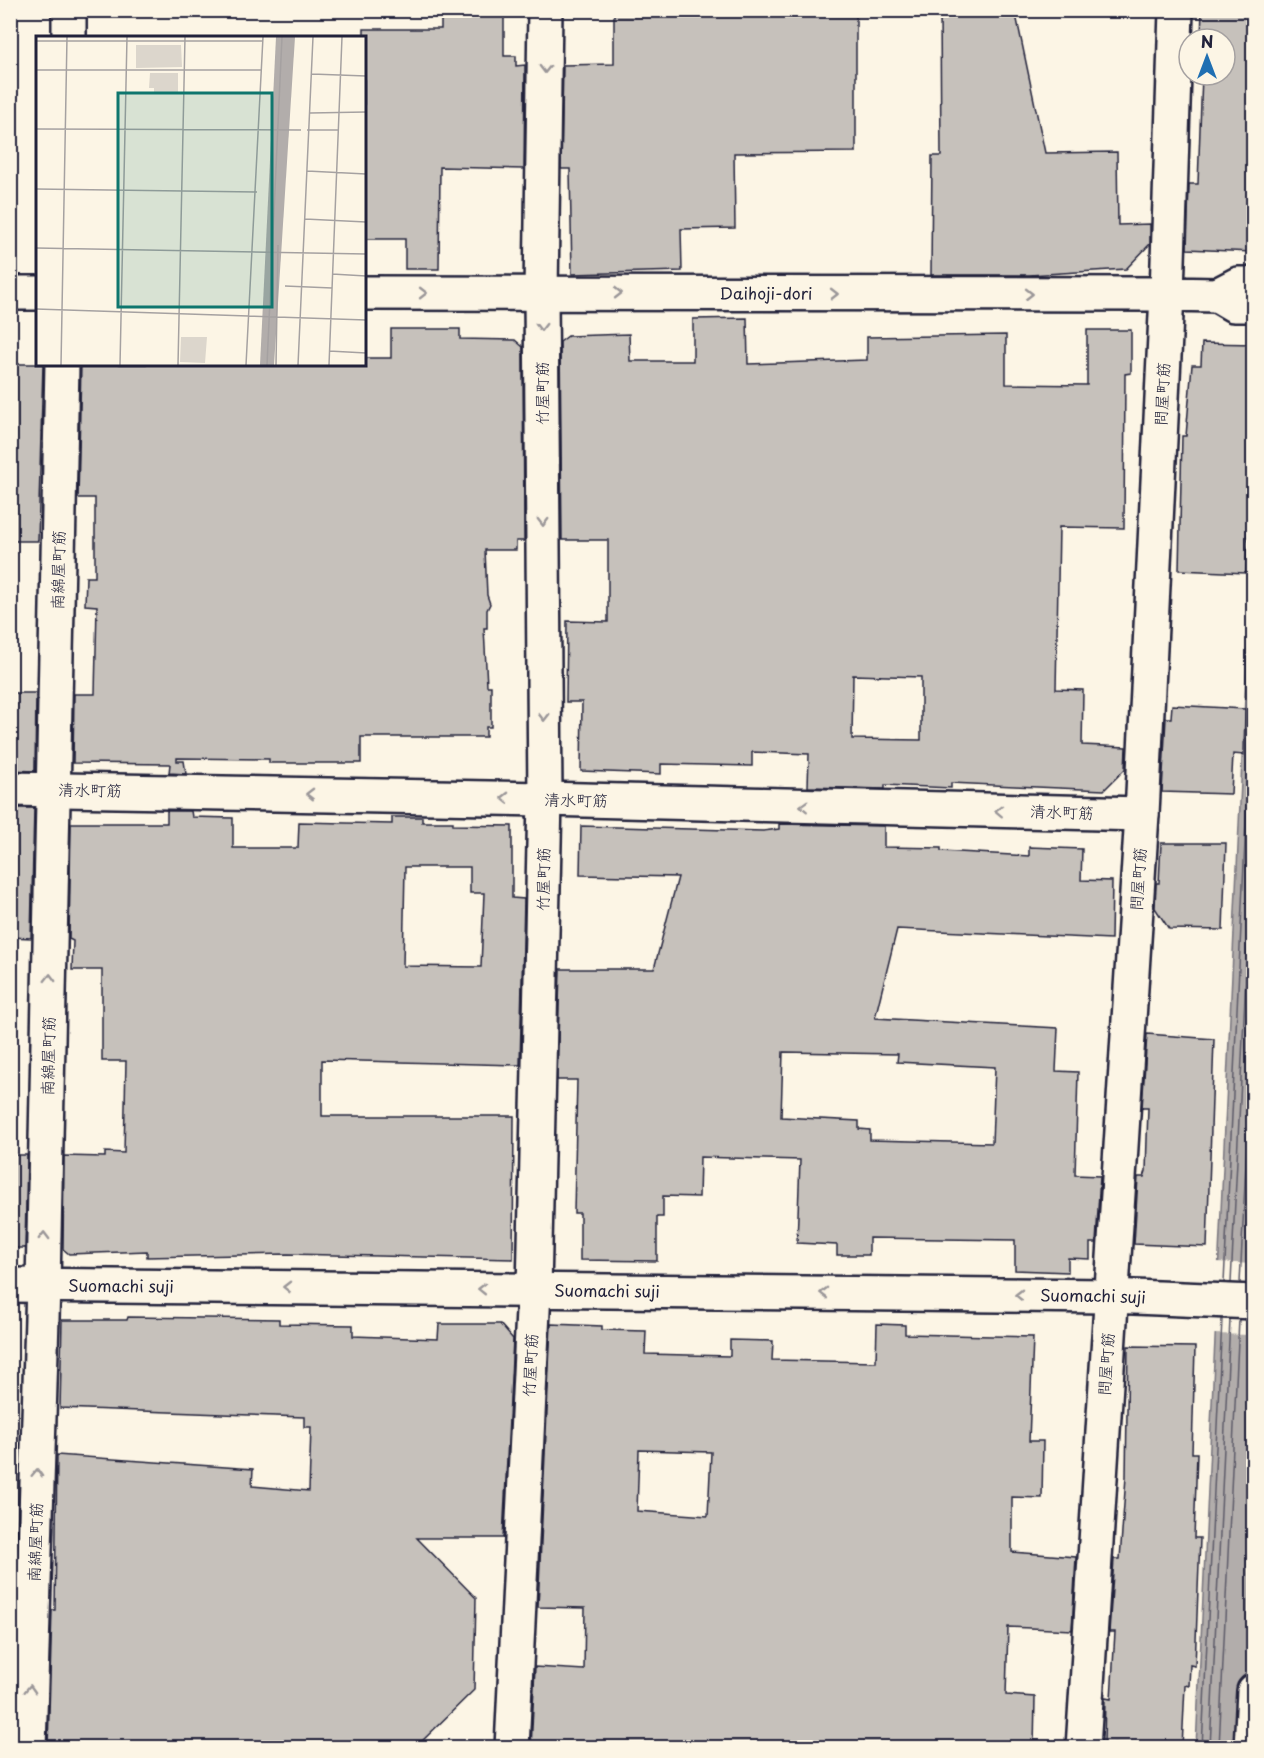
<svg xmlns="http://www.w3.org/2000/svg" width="1264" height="1758" font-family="'Playpen Sans','Klee One',sans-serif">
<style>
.water{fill:#b2adab;stroke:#78757e;stroke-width:1.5}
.pier{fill:#fcf5e5}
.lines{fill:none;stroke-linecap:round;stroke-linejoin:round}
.shore{stroke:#5c5a68;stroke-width:1.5}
.building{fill:#c6c1bb;stroke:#22223b;stroke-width:1.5;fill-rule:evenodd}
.street-casing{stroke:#22223b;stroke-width:38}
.secondary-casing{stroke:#22223b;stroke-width:38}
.highway-casing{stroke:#22223b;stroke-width:38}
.street{stroke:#fcf5e5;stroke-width:33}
.secondary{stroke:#fcf5e5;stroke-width:33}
.highway{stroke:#fcf5e5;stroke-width:33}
.oneway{stroke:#9a9698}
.labels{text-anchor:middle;stroke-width:6;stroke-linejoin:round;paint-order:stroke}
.street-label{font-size:16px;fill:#22223b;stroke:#fcf5e5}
.inset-road{fill:none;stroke:#a5a1a1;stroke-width:1.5}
.view{fill:#0f766e;fill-opacity:0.15;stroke:#0f766e;stroke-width:3}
.inset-edge{fill:none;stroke:#22223b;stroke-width:3}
</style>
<rect width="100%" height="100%" fill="#fcf5e5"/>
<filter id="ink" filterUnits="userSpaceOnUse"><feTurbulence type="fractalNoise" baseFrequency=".0167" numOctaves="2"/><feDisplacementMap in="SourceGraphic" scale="12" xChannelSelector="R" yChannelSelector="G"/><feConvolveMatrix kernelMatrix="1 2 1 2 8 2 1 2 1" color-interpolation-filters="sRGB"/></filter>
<g filter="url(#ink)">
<path class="water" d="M1253,525L1254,1747H1196Z"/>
<path class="pier" d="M1216,1262L1253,1264V1335L1213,1334Z"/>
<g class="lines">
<path class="shore" d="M1224,1283L1254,653
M1231,1283L1254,813
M1240,1283L1254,1005
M1202,1748L1222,1319
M1210,1748L1230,1319
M1219,1748L1239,1319"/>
</g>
<path class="building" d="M441,10H504V56H516V66L525,65L524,169L440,167L439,269H405V239H364V29H441Z
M614,10H856V152L734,153L735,228L681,229L682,271L572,274L570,169H561L563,65L614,64Z
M940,10H1015L1045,153L1117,152L1118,225L1150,224V244L1126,269L1029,275H931L932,156H941Z
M1202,10H1254L1252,252L1187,249L1189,184H1198L1202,75H1225V39H1201Z
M747,318L748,364L867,360V337L1006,335V384L1087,385V330H1131V373L1125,374L1124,528L1059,527L1056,689L1083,690L1082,745L1126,747L1125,769L1104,790L951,783V788L885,785V789L808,787L809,754L752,752V766L661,764V774L581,771L582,702H566L567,621L608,622V540H562L560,342L568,336L629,334L630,361H693V319ZM853,675L921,677V740L852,739Z
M391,329H460V339L515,340L523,347L524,541H516V550H485L487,595L490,604L487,610V628H484L487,686H491V727H486V737H361V763H269V759L177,758V761H184L186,774L169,773L170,764L73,763L74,694H95L97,606L85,605L86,577H95V498H78L81,364H364V358H391Z
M1202,343L1254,344L1246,573L1179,570L1182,436H1186L1192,365H1201Z
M10,364H43L38,541H10Z
M10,693H36L35,771L10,770Z
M1172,705L1245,709L1244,755L1233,754L1231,794L1162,792L1166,718H1171Z
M10,808H34L31,938L10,937Z
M167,811H191L192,817L233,818V848H298L299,822L392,824V817H422V822H453V825L512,826V898L524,899L520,1065L322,1060V1116H514L513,1259L288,1254L147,1257V1251L69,1254L63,1249L64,1156L105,1157V1152L124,1153L126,1061H102V970H72L73,941L69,939L71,823H167ZM405,867H470V893H484L481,967L403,966Z
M779,824L884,826V847L941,848V851L1029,856V847L1082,849L1081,880L1112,881L1111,939L897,929L875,1018L1058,1028L1056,1071L1078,1072L1075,1175L1100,1176L1096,1243H1090V1259L1068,1258V1272L1015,1270V1240L869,1238V1255H837V1245L797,1243L800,1160L700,1157L699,1197L663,1196V1217H657V1261L580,1260V1213H574L577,1080H557L560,969H654L678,877L580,875L581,826L763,831L779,829ZM783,1052L898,1054L897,1062L995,1067L992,1143L870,1140V1130L859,1129V1121L781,1117Z
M1161,843H1226L1223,930L1169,929L1155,908L1156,883H1159Z
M1147,1034L1214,1039L1207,1247L1134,1244L1138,1177H1144L1146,1171L1148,1108H1142Z
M10,1155H27L25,1248H10Z
M128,1317L279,1319V1324L353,1325V1336L438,1339L439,1324H500L513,1339L503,1538H417L476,1598L474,1690L415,1748H48L52,1610H55L57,1455L253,1469L252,1486L309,1491L311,1427H304V1417L60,1408L62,1320H127Z
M551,1324L602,1326V1330L646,1331L645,1354L730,1356V1340L773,1341L772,1360L876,1362L877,1324L905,1325V1334L1033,1337L1029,1441H1043L1042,1498L1012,1497V1552L1076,1557L1072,1630L1008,1627L1006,1695L1035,1697L1034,1748H531L535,1667L584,1670L585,1608L538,1607ZM639,1450L711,1452L708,1516L637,1511Z
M1128,1346L1195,1347L1192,1453H1197L1194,1538H1200L1195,1666L1190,1665L1189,1686L1185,1685L1182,1748L1104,1744L1105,1698L1111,1699L1115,1632H1109L1114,1559H1120L1126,1477Z
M10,1610H14L10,1739Z"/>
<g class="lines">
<g class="street-casing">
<g id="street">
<path d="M69,38V10"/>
<path d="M1254,284H1238L1217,295L1234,305H1254"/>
<path d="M10,293H38"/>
<path id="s1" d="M364,293L1167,294"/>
<path d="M10,789L545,799L1142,814"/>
<path id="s2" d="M10,1285L1110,1296L1254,1302"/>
<path d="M29,1748L43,1285L62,364"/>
<path d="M512,1748L534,1290L545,799L541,293L545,10"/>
</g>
</g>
<g class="secondary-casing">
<path id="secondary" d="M1167,294L1217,295
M1083,1748L1142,814L1167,294L1176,10"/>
</g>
<g class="highway-casing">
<path id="highway" d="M1251,1748L1254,1691"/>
</g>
<use href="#street" class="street"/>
<use href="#secondary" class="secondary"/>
<use href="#highway" class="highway"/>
</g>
<defs><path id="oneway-chevron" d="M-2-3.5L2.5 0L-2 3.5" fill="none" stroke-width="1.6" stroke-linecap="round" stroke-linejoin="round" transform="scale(1.5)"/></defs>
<g class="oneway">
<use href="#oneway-chevron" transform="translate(545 69) rotate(91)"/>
<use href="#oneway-chevron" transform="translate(423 293)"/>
<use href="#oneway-chevron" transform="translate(618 293)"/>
<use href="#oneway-chevron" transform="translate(834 294)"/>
<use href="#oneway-chevron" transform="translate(1029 294)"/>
<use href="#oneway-chevron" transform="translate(541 327) rotate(90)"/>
<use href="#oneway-chevron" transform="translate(543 522) rotate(90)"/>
<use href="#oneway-chevron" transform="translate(544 717) rotate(90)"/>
<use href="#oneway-chevron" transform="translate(310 794) rotate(-179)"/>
<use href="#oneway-chevron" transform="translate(505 798) rotate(-179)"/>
<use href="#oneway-chevron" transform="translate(804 806) rotate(-178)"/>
<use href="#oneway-chevron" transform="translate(999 811) rotate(-178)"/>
<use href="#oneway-chevron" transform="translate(50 978) rotate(-89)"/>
<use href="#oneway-chevron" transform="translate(44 1236) rotate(-89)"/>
<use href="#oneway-chevron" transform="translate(287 1287) rotate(-179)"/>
<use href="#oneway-chevron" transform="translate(482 1289) rotate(-179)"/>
<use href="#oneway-chevron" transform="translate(824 1293) rotate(-179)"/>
<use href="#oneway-chevron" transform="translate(1019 1295) rotate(-179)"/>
<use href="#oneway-chevron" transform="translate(37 1473) rotate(-88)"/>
<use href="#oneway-chevron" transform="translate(30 1689) rotate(-88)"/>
</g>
</g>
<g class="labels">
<g class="street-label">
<text dy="6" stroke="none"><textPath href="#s1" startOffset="402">Daihoji-dori</textPath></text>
<text transform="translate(542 393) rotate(-90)" y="6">竹屋町筋</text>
<text transform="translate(1162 394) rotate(-87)" y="6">問屋町筋</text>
<text transform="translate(58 570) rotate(-89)" y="6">南綿屋町筋</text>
<text transform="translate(90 790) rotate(1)" y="6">清水町筋</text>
<text transform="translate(576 800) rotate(1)" y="6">清水町筋</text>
<text transform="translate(1062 812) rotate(2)" y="6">清水町筋</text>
<text transform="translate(543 879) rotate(-89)" y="6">竹屋町筋</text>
<text transform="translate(1138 879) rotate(-86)" y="6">問屋町筋</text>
<text transform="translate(48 1056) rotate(-89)" y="6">南綿屋町筋</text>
<text dy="6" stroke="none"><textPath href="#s2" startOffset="111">Suomachi suji</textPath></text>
<text dy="6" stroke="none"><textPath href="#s2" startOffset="597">Suomachi suji</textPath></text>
<text dy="6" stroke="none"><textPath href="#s2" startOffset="1083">Suomachi suji</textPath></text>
<text transform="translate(1106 1364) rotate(-86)" y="6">問屋町筋</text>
<text transform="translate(530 1365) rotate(-87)" y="6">竹屋町筋</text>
<text transform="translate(35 1542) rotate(-88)" y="6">南綿屋町筋</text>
</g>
</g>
<g transform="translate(36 36)">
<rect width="330" height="330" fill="#fcf5e5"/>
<path d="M100,9H145L146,31L100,32ZM114,37H142V57H118V52H113ZM145,301H171L169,327L144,326Z" fill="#dcd6cc"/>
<path d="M240,1H259L238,329H224Z" fill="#b2adab"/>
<path class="inset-road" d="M0,5H227M0,34H226M276,38L330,40M274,77L330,76M0,93L265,94M271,94H303M271,135L330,138M0,153L221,156M269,183L330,186M0,212L330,218M296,238L330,240M249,250L296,252M0,273L330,284M293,315L330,317M25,329L31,1M84,329L91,1M142,329L149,1M210,329L227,1M231,329L246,1M240,329L242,209M262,329L277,1M293,329L306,1"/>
<path class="view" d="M82,57H236V271H82Z"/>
<rect width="330" height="330" class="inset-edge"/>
</g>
<rect width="1264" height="1758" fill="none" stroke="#fcf5e5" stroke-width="36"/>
<rect x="18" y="18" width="1228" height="1722" fill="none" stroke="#22223b" stroke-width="2" filter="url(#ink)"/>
<g transform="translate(1207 57)"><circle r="28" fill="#fcf5e5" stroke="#a5a1a1" stroke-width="1.5"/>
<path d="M0-4.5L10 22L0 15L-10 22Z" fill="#1f6fb2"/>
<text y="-9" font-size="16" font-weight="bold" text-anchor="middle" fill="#22223b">N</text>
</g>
</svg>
